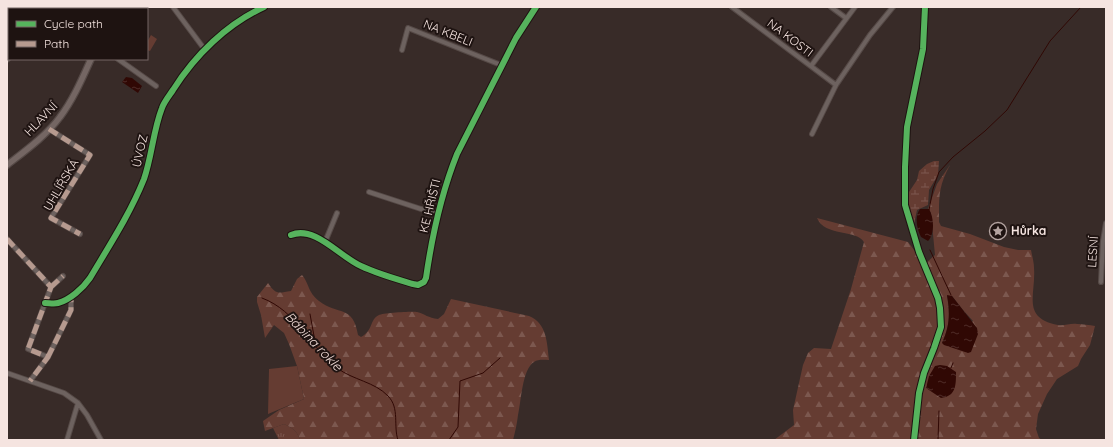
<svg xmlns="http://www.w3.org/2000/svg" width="1113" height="447" font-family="Quicksand,sans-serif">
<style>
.grass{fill:url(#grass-tufts)}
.forest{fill:url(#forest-firs);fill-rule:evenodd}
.wetland{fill:url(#wetland-marsh)}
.garden{fill:#653c32}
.water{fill:url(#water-ripples)}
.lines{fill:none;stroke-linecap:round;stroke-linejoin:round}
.stream{stroke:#300804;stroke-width:1}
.minor-casing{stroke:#564a47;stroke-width:6}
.tertiary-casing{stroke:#564a47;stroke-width:6}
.secondary-casing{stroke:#564a47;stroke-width:8}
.minor{stroke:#6d625f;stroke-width:4}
.tertiary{stroke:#6d625f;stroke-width:4.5}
.secondary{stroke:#746663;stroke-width:5.5}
.quiet{stroke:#b69a8f;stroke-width:5;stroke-dasharray:10 5;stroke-linecap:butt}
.cycleway-casing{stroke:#1e1311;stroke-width:8}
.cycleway{stroke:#56b35d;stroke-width:6}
.labels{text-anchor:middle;stroke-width:4;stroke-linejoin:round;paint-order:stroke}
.street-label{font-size:12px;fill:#f5e4e0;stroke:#1e1311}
.poi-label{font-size:12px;font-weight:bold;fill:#f5e4e0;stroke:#1e1311;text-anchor:start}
.water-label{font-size:13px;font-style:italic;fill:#f1dcd7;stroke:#1e1311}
</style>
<defs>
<pattern id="grass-tufts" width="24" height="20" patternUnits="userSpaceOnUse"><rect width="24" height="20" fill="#653c32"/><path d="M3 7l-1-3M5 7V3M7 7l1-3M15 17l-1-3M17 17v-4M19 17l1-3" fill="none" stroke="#7c584f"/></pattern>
<pattern id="forest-firs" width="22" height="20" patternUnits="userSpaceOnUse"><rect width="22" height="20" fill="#653c32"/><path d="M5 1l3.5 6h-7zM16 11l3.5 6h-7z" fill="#7c584f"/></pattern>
<pattern id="wetland-marsh" width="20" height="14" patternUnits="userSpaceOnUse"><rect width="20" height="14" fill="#653c32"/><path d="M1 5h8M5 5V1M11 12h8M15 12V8" fill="none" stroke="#7c584f"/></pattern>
<pattern id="water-ripples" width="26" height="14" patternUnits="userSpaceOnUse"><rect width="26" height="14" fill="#300804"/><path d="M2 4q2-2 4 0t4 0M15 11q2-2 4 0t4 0" fill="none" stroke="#4f2c28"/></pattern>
</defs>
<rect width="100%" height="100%" fill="#382b28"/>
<path class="grass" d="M284,424C293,428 297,431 300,440H279L273,428Z"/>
<path class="forest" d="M950,165C938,187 939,198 939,222L941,226L970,234L1004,247L1018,250H1031C1032,256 1034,262 1034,268C1036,295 1021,318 1058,325C1064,326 1071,323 1077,324C1083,324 1089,325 1095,326L1090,345L1081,359L1078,366L1057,379L1047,394L1038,414L1036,429L1039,438L1042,440H917C919,418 920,397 926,377C933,353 946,335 943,309C941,293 932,278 926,263L935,255L931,213L928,209L937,184ZM947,296H952L963,310L973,321L942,343C950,326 950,313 947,296Z
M817,218L908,242C919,255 922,265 928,280C932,289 936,298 938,309C942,337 924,364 917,391C913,407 913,424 912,440H774L794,425L793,410L803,365L808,353L814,348L831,349L851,289L864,242C856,229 825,237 817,218Z
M302,275C310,285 307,291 319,301C338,316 353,304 358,335L361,337C374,330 369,320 379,315C383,313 413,311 417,312C425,314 428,318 438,319L444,314L451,299L529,316C547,323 547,343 549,360C544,360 538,359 534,362C522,369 521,403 518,415C517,424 515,432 513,440H300C297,431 293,428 284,424L265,431L263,421L279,410L304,399L297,366L289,344L284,333L274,325L265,338L261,315L257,302V297L268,283C276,295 278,293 291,291L297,279Z"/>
<path class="wetland" d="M934,161H939L938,175L929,190L928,205L917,210L914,224L910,215L907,195L917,180L919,171L927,164Z"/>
<path class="garden" d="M151,35L157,39L150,51L147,50V42Z
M297,366L304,399L268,414L269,369Z"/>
<path class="water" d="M126,77L132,78L142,86L138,93L122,82Z
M920,209H929C934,217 935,234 928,241L921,237C917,229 914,217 920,209Z
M947,295L952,296L977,328L978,334L971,352L968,353L944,345L942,343C950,326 950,313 947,295Z
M940,365L947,366L956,372C956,386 956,396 941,398L926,388L929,376L935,366Z"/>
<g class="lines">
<path class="stream" d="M929,210L933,189L939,172L953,157L985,131L1007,110L1050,41L1081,7
M930,250L951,295
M262,298C297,311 310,347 337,368C353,380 375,382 388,396C400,408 393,426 398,440
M310,314L314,336L317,346
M951,368L953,363
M449,440L458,427L460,381L483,373L500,358
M938,440L939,411"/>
<g class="minor-casing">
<path id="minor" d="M82,7L85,9
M173,7L205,50
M732,7L836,85
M831,7L846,18
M60,9L62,7
M134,9L135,7
M7,11L9,15
M402,50L408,28L501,65
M118,59L156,86
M7,60L9,58
M811,66L855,7
M49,129L90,155L51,218L80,234
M812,134L836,85L870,35L893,7
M369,192L421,209L438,212
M291,235C315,225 340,257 361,266C378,274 396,279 413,284L418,285L424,282L426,278C432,236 441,194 457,154L516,38L536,7
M7,239L51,287L28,349L48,357L30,381
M325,242L337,213
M1101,282L1103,241L1106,223
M51,287L63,276
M45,303C49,303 54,304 58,303C70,300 83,288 90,278C109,246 130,214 144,179C152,156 153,131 162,108C164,102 169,96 173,90C195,55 227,24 264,7
M48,357L71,310V296
M7,373L64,393L78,403L67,440
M78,403L87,415L101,440"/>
</g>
<g class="tertiary-casing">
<path id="tertiary" d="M914,440L919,393L924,373L934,348L941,327L940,308L938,298L919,252L905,205V167L907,127L923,49L925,7"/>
</g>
<g class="secondary-casing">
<path id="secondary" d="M110,9L111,7
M7,165C25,151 47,135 60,117C73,100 82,79 91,59"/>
</g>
<use href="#minor" class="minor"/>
<use href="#tertiary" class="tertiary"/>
<use href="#secondary" class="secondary"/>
<path class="quiet" d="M49,129L90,155L51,218L80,234
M7,239L51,287L28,349L48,357L30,381
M51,287L63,276
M48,357L71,310V296"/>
<g class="cycleway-casing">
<path id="cycleway" d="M291,235C315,225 340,257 361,266C378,274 396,279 413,284L418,285L424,282L426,278C432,236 441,194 457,154L516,38L536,7
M45,303C49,303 54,304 58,303C70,300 83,288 90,278C109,246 130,214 144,179C152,156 153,131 162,108C164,102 169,96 173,90C195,55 227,24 264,7
M914,440L919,393L924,373L934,348L941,327L940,308L938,298L919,252L905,205V167L907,127L923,49L925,7"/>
</g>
<use href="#cycleway" class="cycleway"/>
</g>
<defs>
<g id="sight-ring" transform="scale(0.9)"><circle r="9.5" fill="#1e1311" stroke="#b3a3a0" stroke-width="1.5"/><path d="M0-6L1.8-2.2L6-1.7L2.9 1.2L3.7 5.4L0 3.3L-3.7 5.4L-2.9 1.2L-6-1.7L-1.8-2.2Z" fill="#b3a3a0"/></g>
</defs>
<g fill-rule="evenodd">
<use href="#sight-ring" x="998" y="231"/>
</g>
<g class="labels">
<g class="street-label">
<text transform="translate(448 33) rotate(22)" y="4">NA KBELI</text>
<text transform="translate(790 38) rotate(37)" y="4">NA KOSTI</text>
<text transform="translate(41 119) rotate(-46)" y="4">HLAVNÍ</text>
<text transform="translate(140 151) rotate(-77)" y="4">ÚVOZ</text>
<text transform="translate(61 185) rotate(-60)" y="4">UHLÍŘSKÁ</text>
<text transform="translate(430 206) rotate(-76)" y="4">KE HŘIŠTI</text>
<text transform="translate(1093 252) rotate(-86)" y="4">LESNÍ</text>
</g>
<g class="poi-label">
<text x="1011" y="235">Hůrka</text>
</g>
<g class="water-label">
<text transform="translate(314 341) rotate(46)" y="5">Bábina rokle</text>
</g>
</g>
<rect width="1113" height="447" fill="none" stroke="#f5e4e0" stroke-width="16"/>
<rect x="8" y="8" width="140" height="52" fill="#1e1311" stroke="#746764"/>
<rect x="16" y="21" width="20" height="6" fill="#56b35d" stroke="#746764"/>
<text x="44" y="28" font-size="12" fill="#f5e4e0">Cycle path</text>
<rect x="16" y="41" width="20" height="6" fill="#b69a8f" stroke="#746764"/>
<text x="44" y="48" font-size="12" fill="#f5e4e0">Path</text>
</svg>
